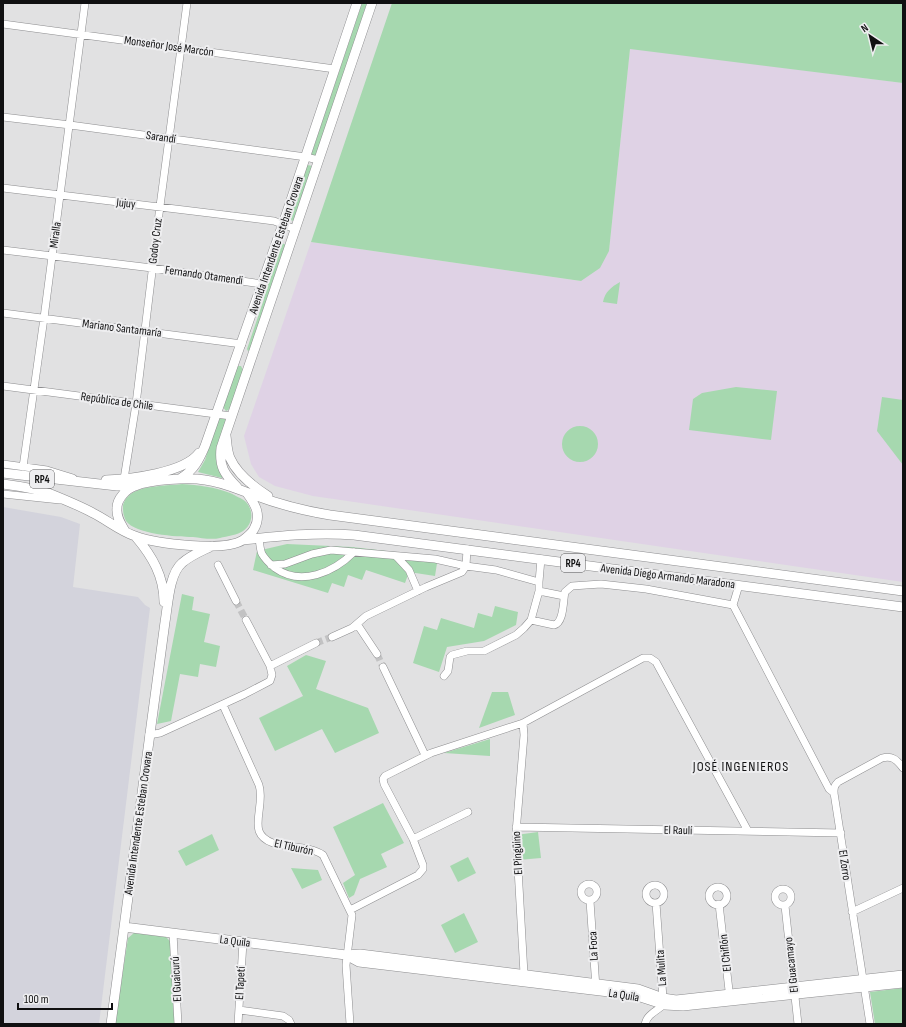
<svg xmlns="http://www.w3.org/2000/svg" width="906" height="1027" font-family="'Sofia Sans Condensed',sans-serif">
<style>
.commercial{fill:#dfd2e5}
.built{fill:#d3d3dc}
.green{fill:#a6d8af}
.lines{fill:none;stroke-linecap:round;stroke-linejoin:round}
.minor-tunnel{stroke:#c2c2c3;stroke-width:7;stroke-dasharray:7 3.5;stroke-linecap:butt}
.minor-casing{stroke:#8d8d8f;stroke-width:8}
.major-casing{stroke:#8d8d8f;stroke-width:10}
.minor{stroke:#fff;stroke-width:7}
.major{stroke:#fff;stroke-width:9}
.labels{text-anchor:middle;stroke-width:4;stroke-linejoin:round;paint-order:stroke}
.shield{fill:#eeeef0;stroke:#535354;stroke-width:1}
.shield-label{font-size:11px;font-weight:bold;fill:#101011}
.street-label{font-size:12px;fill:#101011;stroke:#eeeef0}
.quarter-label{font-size:14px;letter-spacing:1px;fill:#101011;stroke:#eeeef0}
</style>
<rect width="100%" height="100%" fill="#e1e1e2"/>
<path class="commercial" d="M630,48L903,83V582L313,496L275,486L259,477L251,464L244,436L311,242L580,281L609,251Z"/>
<path class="built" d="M3,507L61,517L80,524L73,587L138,597L145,605L150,608L99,1024H3Z"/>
<path class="green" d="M362,3H367L317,157L312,155V152Z
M392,3H903V83L630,49L609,251L600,268L581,281L311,242Z
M308,165L312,166L294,220L292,221L289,216L306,166Z
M282,243L286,245L251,350L248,351L247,349L264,299V290L280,244Z
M620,282L617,304L603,302C605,292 611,287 620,282Z
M238,366H241L243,370L230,409L226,411L223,407L236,368Z
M736,387L777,391L771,440L689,430L693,399L702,393Z
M882,397L903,400V465L877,431Z
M221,417L225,419V421L222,478L198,472L205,460L218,419Z
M562 444a18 18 0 1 1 36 0a18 18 0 1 1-36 0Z
M182,484C198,485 215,487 230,493C234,495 243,499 246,502C254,511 253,524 243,531C238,535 227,536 220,538C212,540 201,538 193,537C177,537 135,534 126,521C124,517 123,513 123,509C122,502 128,495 134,492C148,485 167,486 182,484Z
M287,544L352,547L438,557L435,576L409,572L405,583L366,570L362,580L348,575L344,587L332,583L328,593L253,570L257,551Z
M182,594L194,597L192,610L210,614L204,642L220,646L216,667L200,664L198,677L180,674L171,721L157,724Z
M495,606L518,612L516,625L484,641L447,647L439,672L413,663L424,626L437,630L441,618L474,628L478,613L492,617Z
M306,655L326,661L316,689L368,708L379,733L335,753L322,729L275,751L259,718L303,696L287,666Z
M492,692H508L515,715L479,728Z
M490,739V756L444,753Z
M383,803L404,843L381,854L387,867L360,879L354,895L349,898L343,883L355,875L333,827Z
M538,832L541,858L518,860L516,835Z
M212,834L219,850L186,866L178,851Z
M468,857L476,873L458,882L450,866Z
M291,868L318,870L322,880L302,889Z
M464,913L478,942L455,953L441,925Z
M134,933L166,937L171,942L175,1024H115L128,938Z
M903,988V1024H875L870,992Z"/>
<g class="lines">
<path class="minor-tunnel" d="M236,601L246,620
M316,643L332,637
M377,654L383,667"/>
<g class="minor-casing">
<path id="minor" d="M3,24L335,69
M3,117L70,125L306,157L318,160
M3,188L274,221L295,229
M3,250L152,268L262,284
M3,313L242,344
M3,386L231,416
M3,464L47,470L73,478
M23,467L44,318L85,3
M124,479L136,404L160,206L187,3
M3,494L60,500
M259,539C260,544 260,550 262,554C265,559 270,564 275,568C301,587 334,572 354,552
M396,556L409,570L418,591
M218,565L236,601
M271,565L285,564L312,554L331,550L435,559L466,566L496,570L539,582V591L531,620L554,625C564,623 563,601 565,592L572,586L601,584L646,589L733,605L829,789L834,793
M539,582L541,559
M539,591L564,596
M733,605L739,585
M357,624L377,654
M332,637L352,628L366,616L426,587L462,572L466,566L467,549
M270,666L316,643
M383,667L425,755
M444,676L448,671L450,657L452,655L467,651H484L516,635L524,628L531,620
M223,705L259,785C264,800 255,819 259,831C267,852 306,842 323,855L352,915L346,965L350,1024
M523,723L524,735L516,833L524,974
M149,735L160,733L245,694L270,681L272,675L270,666L246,620
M516,827L841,833
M413,839L468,812
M581 892a8 8 0 1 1 16 0a8 8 0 1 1-16 0Z
M646 894a9 9 0 1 1 18 0a9 9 0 1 1-18 0Z
M709 896a9 9 0 1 1 18 0a9 9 0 1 1-18 0Z
M775 897a8 8 0 1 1 16 0a8 8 0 1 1-16 0Z
M590,901L596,988
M719,904L730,999
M785,906L798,1024
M350,910L418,875L423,869V865L413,839L384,784L383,779L385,776L431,753L523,723L643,658H650L656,662L748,831
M852,912L903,888
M173,933L178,1024
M239,1010L283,1016L289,1020L291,1024
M238,1024L243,942
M645,1024C647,1015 655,1012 662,1006L663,998L656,903
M870,1024L834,793C834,788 834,786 838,782L882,758C892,755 897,760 903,768"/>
</g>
<g class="major-casing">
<path id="major" d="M226,436C227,443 227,451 230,458C237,474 254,487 268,496
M3,473L117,486H135
M181,478C194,470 199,460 205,446L286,215L357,3
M106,480C131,479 184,473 199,453
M3,484C18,486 33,488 48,493C63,499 78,505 93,513C107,520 120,531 135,536C157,544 224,552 243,540C247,537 252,533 254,529C262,515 255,504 247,493
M237,487C224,474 219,466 221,448L372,3
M125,531C121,524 116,517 117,508C117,499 126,489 135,486C150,480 188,477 205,480C223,482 239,490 257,496C281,505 305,511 330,515L903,591
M136,537C152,556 164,576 164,602
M243,540C280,536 316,532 354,535L903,607
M124,927L346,955L360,954L638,989L663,998L676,1000L903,975
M346,955L359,962L634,995L665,1005L683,1006L903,983
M111,1024L165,622C168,605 169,574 182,563C191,555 202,551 212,546"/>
</g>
<use href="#minor" class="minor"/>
<use href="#major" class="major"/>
</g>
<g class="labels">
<g class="shield">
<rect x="30" y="470" width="24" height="18" rx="3"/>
<rect x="561" y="554" width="24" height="18" rx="3"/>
</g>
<g class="shield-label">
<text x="42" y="483">RP4</text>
<text x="573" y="567">RP4</text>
</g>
<g class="street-label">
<text transform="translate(169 46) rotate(8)" y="4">Monseñor José Marcón</text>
<text transform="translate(161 137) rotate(8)" y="4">Sarandí</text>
<text transform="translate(126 203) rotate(6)" y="4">Jujuy</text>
<text transform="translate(55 235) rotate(-82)" y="4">Miralla</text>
<text transform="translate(155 241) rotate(-83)" y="4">Godoy Cruz</text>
<text transform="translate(276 245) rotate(-71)" y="4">Avenida Intendente Esteban Crovara</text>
<text transform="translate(204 275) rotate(8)" y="4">Fernando Otamendi</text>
<text transform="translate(122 328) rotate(7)" y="4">Mariano Santamaría</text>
<text transform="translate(117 401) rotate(8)" y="4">República de Chile</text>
<text transform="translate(668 576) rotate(7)" y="4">Avenida Diego Armando Maradona</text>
<text transform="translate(138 823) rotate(-82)" y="4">Avenida Intendente Esteban Crovara</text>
<text transform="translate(678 830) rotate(1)" y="4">El Raulí</text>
<text transform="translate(294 847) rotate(12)" y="4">El Tiburón</text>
<text transform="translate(517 853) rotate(-93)" y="4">El Pingüino</text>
<text transform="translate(845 865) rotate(82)" y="4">El Zorro</text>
<text transform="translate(235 941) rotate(7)" y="4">La Quila</text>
<text transform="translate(593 946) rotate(-93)" y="4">La Foca</text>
<text transform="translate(725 953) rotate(-96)" y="4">El Chiflón</text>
<text transform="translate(791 965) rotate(-96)" y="4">El Guacamayo</text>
<text transform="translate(661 968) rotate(-94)" y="4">La Mulita</text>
<text transform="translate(176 979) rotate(-93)" y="4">El Guaicurú</text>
<text transform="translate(240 983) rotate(-87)" y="4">El Tapetí</text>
<text transform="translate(624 995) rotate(9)" y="4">La Quila</text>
</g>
<g class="quarter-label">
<text x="741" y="771">JOSÉ INGENIEROS</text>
</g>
</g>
<rect width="906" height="1027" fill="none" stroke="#101011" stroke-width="8"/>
<g transform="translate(870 36) rotate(325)" stroke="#eeeef0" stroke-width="3" paint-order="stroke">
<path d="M0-3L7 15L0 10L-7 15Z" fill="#101011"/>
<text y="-6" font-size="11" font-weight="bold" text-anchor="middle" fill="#101011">N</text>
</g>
<path d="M18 1003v6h94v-6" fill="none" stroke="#101011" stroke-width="2"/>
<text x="24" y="1003" font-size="12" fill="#101011" stroke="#eeeef0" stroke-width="3" paint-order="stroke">100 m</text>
</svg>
